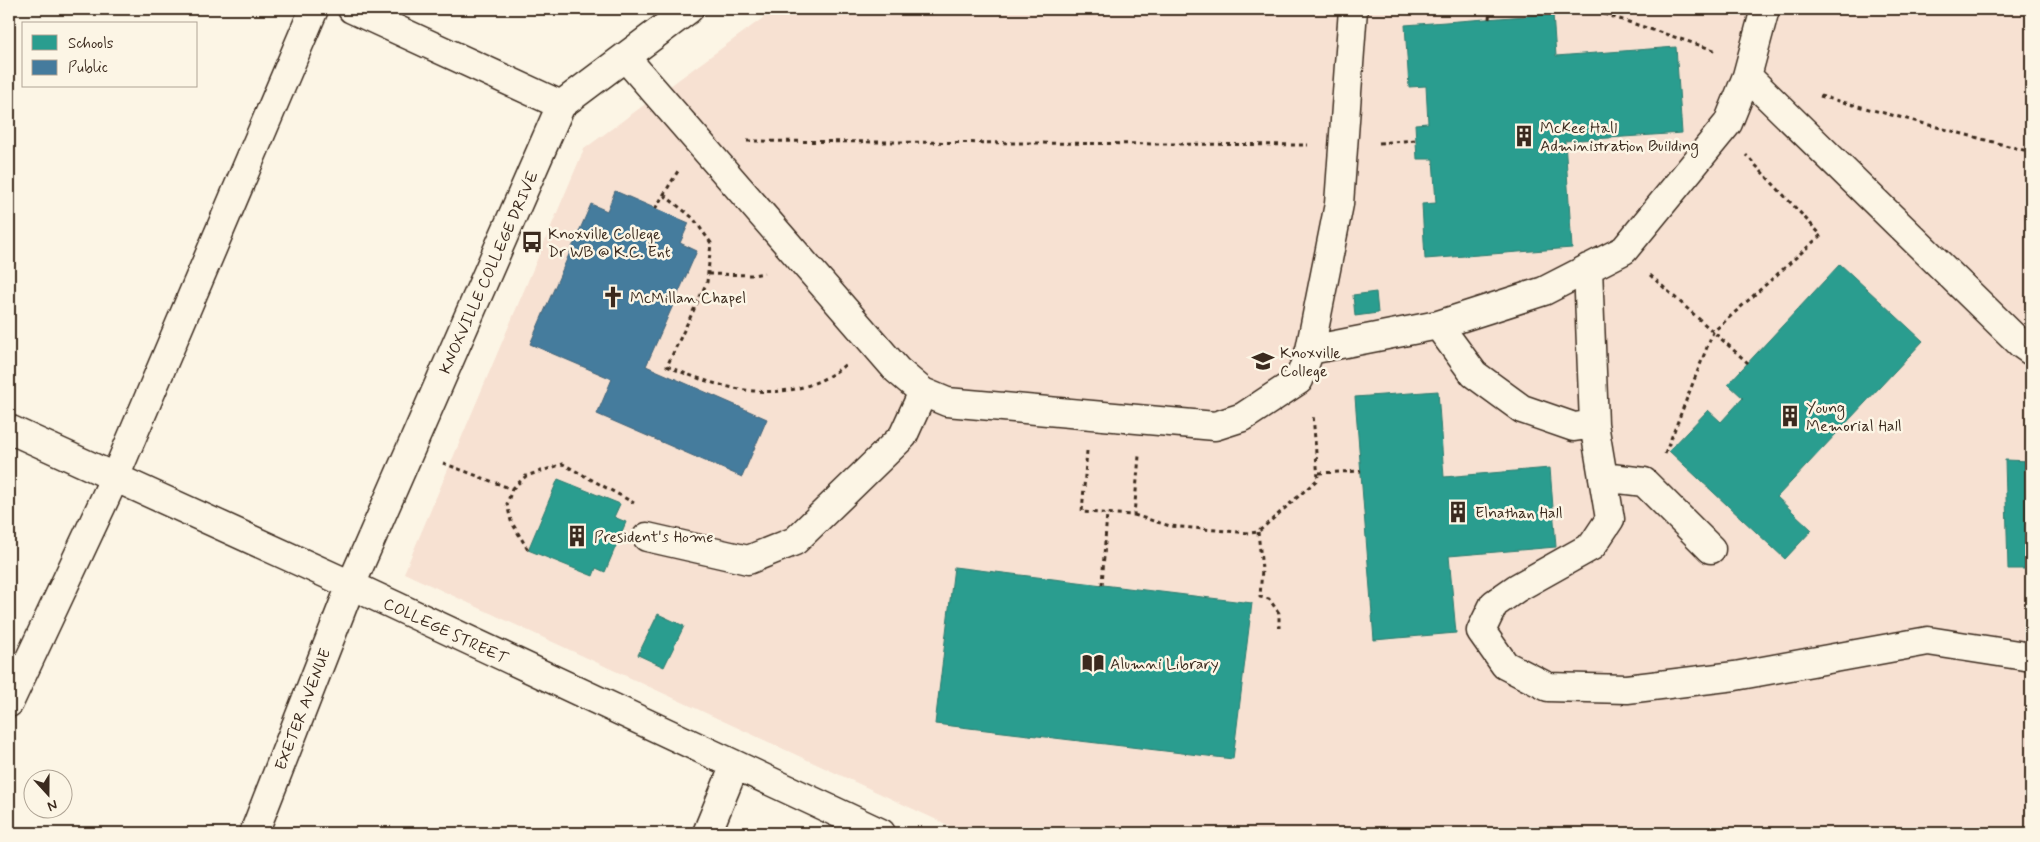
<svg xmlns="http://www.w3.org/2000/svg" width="2040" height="842" font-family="Mynerve,sans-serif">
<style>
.built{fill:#f7e1d2}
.schools{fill:#2a9d8f;stroke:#2f7a6d}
.public{fill:#457b9d;stroke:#426377}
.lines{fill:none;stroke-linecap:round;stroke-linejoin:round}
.minor-casing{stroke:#3b2a1e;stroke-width:31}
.path{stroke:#3b2a1e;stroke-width:3;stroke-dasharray:4 4;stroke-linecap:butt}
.minor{stroke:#fcf5e5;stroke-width:28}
.labels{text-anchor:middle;stroke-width:5;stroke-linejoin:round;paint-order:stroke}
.poi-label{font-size:16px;fill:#3b2a1e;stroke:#fcf5e5;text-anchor:start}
.street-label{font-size:16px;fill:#3b2a1e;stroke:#fcf5e5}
</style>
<rect width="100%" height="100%" fill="#fcf5e5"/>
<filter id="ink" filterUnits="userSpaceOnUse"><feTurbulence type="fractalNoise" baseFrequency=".02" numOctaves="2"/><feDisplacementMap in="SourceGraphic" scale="10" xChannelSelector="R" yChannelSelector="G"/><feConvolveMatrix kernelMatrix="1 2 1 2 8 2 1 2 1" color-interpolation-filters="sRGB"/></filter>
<g filter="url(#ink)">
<path class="built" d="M775,9H2031V833H965L404,573L584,149Z"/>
<path class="schools" d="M1553,14L1556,56L1676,47L1682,133L1565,141L1572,248L1425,259L1422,204L1436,203L1433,159H1417L1415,124L1428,123L1426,86L1409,87L1405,25Z
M1840,264L1923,341L1777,497L1812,530L1785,559L1669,451L1708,410L1721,422L1743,398L1728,384Z
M1376,292L1378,313L1355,316L1353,295Z
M1438,391L1444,477L1550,468L1556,547L1449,556L1456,633L1374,640L1355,397Z
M2005,460L2031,461V569H2008Z
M558,479L620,504L614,517L626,522L605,572L596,568L593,576L528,550Z
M954,567L1252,603L1233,759L935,724Z
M658,614L684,626L664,667L638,655Z"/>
<path class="public" d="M615,191L689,223L680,243L697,251L646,366L767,419L742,477L597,414L612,379L530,344L591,204L607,211Z"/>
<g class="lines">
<g class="minor-casing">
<path id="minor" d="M352,9L561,105
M625,57L897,370L923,392L947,402L1215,426L1243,417L1299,380L1310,350L1339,204L1353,9
M1747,76L2021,344L2031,351
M1588,268L1594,424L1610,519L1592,546L1517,588L1494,604L1481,631L1505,665L1548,687L1627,689L1735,676L1928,641L2031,657
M1438,325L1474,374L1522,409L1574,427L1594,424
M1310,350L1438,325L1544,291L1624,250L1728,123L1747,76L1765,9
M9,429L351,585L881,833
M1603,477L1644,482L1711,549
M647,537L748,560L795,541L903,436L923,392
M9,703L115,477L314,9
M254,833L351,585L561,105L689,9
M707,833L735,765"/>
</g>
<path class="path" d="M1589,9L1717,51
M1489,19L1490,9
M1820,96L2031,152
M747,141L1308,145
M1379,143L1416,140
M664,195L693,218L711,243L707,282L667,366C725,391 792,409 846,364
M655,209L678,171
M708,274L753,275L764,273
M1650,275L1748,363
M1087,451L1082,512L1134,515L1139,456
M1665,454L1713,332L1821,235L1746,155
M443,463L512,489L507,504L511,521L528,550
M1319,473L1361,471
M512,489L526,476L563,464L634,503
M1134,515L1170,526L1249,533L1258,532L1318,479L1313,414
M1258,532L1262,569L1260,597L1269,599L1279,613V628
M1102,585L1107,513"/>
<use href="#minor" class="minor"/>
</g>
</g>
<defs>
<g id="building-bare" transform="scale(1.725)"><path d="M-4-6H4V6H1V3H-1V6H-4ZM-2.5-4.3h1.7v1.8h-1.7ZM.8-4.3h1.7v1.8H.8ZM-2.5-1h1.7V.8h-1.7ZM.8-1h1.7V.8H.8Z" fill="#3b2a1e" stroke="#fcf5e5" stroke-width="2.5" paint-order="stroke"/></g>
<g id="bus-bare" transform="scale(1.725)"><path d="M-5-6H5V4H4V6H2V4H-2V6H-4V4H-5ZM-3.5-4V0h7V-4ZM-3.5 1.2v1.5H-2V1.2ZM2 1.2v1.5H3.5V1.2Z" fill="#3b2a1e" stroke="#fcf5e5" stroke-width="2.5" paint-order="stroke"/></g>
<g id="church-bare" transform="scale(1.725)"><path d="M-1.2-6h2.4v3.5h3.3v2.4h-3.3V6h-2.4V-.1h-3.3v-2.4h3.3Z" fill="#3b2a1e" stroke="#fcf5e5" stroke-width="2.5" paint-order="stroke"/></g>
<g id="university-bare" transform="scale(1.725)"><path d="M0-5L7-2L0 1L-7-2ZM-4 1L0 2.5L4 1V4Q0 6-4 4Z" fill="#3b2a1e" stroke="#fcf5e5" stroke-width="2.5" paint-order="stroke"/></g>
<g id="library-bare" transform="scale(1.725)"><path d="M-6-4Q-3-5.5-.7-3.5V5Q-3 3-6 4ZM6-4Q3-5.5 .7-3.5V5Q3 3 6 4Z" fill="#3b2a1e" stroke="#fcf5e5" stroke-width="2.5" paint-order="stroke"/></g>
</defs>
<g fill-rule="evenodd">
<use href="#building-bare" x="1524" y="136"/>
<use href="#bus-bare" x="532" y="242"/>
<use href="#church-bare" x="613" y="297"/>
<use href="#university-bare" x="1263" y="361"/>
<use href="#building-bare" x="1790" y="416"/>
<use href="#building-bare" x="1458" y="512"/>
<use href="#building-bare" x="577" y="536"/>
<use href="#library-bare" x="1093" y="663"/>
</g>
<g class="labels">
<g class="poi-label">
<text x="1540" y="133">McKee Hall<tspan x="1540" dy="18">Administration Building</tspan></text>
<text x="548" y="239">Knoxville College<tspan x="548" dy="18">Dr WB @ K.C. Ent</tspan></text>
<text x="630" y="303">McMillan Chapel</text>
<text x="1280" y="358">Knoxville<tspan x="1280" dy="18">College</tspan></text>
<text x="1806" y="413">Young<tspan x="1806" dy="18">Memorial Hall</tspan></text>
<text x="1475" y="518">Elnathan Hall</text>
<text x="594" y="542">President's Home</text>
<text x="1110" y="669">Alumni Library</text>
</g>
<g class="street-label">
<text transform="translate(488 272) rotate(-66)" y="6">KNOXVILLE COLLEGE DRIVE</text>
<text transform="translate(446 630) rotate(25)" y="6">COLLEGE STREET</text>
<text transform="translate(302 709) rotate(-69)" y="6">EXETER AVENUE</text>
</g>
</g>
<rect width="2040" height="842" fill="none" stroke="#fcf5e5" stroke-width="30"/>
<rect x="15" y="15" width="2010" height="812" fill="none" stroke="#3b2a1e" stroke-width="2" filter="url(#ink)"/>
<rect x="22" y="22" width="175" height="65" fill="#fcf5e5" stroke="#afa495"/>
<rect x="32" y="35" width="25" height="15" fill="#2a9d8f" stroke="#afa495"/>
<text x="68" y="48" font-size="15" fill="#3b2a1e">Schools</text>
<rect x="32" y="60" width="25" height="15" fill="#457b9d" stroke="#afa495"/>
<text x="68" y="72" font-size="15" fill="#3b2a1e">Public</text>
<g transform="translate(48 794) rotate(159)"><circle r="24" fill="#fcf5e5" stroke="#afa495"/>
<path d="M0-4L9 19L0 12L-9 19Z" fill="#3b2a1e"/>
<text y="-8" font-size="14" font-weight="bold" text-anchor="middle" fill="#3b2a1e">N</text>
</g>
</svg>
